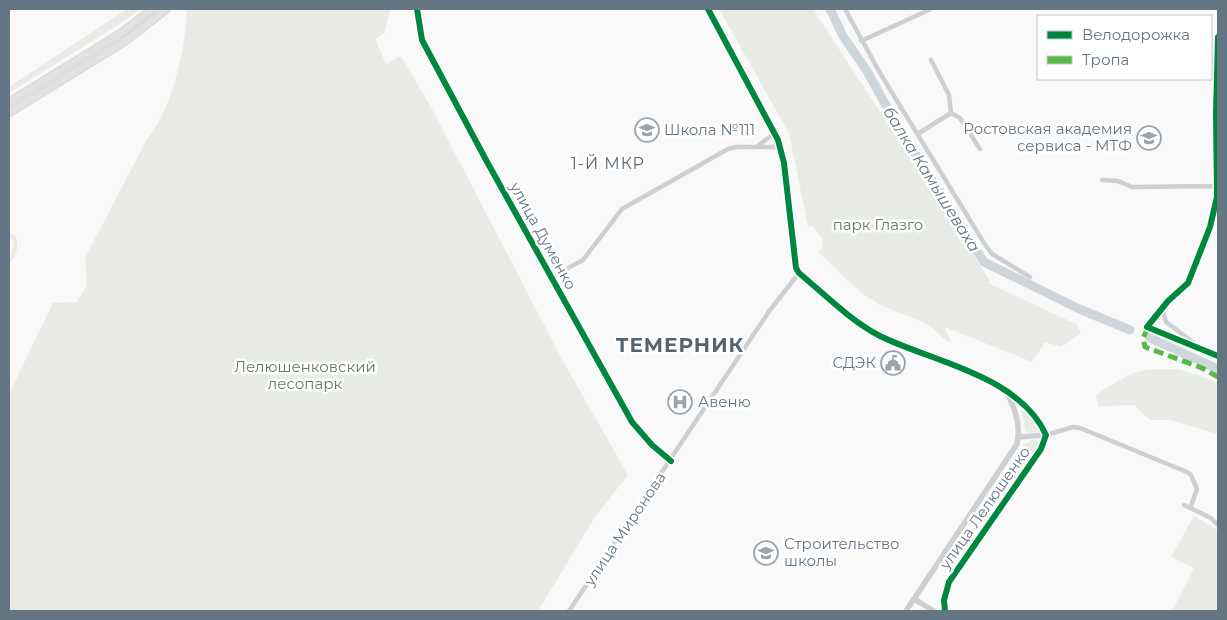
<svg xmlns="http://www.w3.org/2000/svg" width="1227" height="620" font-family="Montserrat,sans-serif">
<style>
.green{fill:#e8ebe6}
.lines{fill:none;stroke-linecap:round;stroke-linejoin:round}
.river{stroke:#ced6d9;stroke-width:9}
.primary-casing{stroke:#d5d6d7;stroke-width:9}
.minor{stroke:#cecfd0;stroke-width:4.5}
.tertiary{stroke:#cecfd0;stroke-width:5.5}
.primary{stroke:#e1e2e2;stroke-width:7}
.quiet{stroke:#58b947;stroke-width:5;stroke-dasharray:10 5;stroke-linecap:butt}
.cycleway-casing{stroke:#fff;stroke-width:9}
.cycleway{stroke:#00873e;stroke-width:6}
.labels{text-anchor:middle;stroke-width:5;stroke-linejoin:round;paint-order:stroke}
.poi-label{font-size:15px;fill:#657683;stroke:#fff;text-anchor:start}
.park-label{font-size:15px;fill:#687a64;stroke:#fff}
.street-label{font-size:15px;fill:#657683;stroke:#fff}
.neighbourhood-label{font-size:16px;letter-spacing:1px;fill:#57646e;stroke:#fff}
.water-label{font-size:16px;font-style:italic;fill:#60757c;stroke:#fff}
.district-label{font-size:20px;font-weight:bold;letter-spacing:1px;fill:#57646e;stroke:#fff}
</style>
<rect width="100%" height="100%" fill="#f9f9f9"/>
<path class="green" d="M127,9H140L129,18L9,93V87Z
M187,9H390L385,33L375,39L386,64L401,56L433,111L565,365L628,475L595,517L538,611H9V394L53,303L77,302L87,285L85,258L147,139C172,110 186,47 187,9Z
M719,9H813L990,281L988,283L1076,324L1081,333L1061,347L1045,342L1032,362L945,327L951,342C941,339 937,330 929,326C910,314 888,311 869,298C849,285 836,266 818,252L823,247L822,238L813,227H808L789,133Z
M9,233L15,235C20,243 16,259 9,264L14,242L9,237Z
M1178,369L1218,382V434L1170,420H1150L1134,405L1098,406L1096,396C1102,390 1129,374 1137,372C1149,368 1166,370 1178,369Z
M1021,408H1025L1042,431L1026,433Z
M1031,440L1043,441L1034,454L1023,445Z
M1019,451L1031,460L1018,478L1006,470Z
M1194,516L1216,529L1218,534V611H1172L1194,568L1171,557Z"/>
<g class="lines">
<path class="river" d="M830,9L843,36L867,71L895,122L984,262L1077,308L1130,330
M1150,338L1218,369"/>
<g class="primary-casing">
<path id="primary" d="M9,102L121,33L152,9
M9,113L124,42L167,9"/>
</g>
<path class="minor" d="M417,9L422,40L486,160L632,422L652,445L671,461
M845,9L880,73L984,243L992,254L1030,277
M1218,37L1216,113L1217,197L1210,227L1188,283L1168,301L1147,327L1218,356
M861,41L931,9
M931,60L949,95L951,113L960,118L980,149
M919,133L951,113
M759,145L775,133
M1102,180L1118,181L1132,187L1217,186
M551,277L583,260L622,209L728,149L736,147H780
M1162,309L1166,322L1194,343
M1046,435L1073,427L1080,428L1187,472L1191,475L1197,489L1191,506
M1184,505L1211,518L1218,525
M569,611L770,310L799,273"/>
<path class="tertiary" d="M708,9L778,140L784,163L796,268L799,273C824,294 851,321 880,336C933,362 1020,376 1046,435L1041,449L949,582L944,600L945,611
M1018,437L1046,435
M914,599L934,611
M906,611L1017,444C1021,425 1015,408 1006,391"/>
<use href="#primary" class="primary"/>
<path class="quiet" d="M1148,328L1143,338L1145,347L1202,368L1218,377"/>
<g class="cycleway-casing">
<path id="cycleway" d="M417,9L422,40L486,160L632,422L652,445L671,461
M708,9L778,140L784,163L796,268L799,273C824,294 851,321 880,336C933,362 1020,376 1046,435L1041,449L949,582L944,600L945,611
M1218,37L1216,113L1217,197L1210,227L1188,283L1168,301L1147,327L1218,356"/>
</g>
<use href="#cycleway" class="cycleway"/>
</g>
<defs>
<g id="school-ring" transform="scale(1.25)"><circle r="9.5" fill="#fff" stroke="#99a4ac" stroke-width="1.5"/><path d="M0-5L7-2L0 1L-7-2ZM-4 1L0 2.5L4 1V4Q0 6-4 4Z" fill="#99a4ac"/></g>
<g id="university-ring" transform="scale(1.25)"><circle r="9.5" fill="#fff" stroke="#99a4ac" stroke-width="1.5"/><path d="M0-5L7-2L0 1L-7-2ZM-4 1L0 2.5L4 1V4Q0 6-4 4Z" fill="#99a4ac"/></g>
<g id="civic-ring" transform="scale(1.25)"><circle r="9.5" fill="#fff" stroke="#99a4ac" stroke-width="1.5"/><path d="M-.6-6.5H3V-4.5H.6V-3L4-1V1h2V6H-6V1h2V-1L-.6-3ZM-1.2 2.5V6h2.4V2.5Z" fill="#99a4ac"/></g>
<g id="hospital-ring" transform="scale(1.25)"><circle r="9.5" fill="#fff" stroke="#99a4ac" stroke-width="1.5"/><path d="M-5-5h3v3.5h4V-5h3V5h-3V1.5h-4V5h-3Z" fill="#99a4ac"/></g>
</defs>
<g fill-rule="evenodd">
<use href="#school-ring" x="647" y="130"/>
<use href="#university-ring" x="1149" y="138"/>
<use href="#civic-ring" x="893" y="363"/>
<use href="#hospital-ring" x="680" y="402"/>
<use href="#school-ring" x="766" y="553"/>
</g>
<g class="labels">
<g class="poi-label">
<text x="1132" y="134" text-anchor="end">Ростовская академия<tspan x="1132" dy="17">сервиса - МТФ</tspan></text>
<text x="664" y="135">Школа №111</text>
<text x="876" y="368" text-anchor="end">СДЭК</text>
<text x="698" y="407">Авеню</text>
<text x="784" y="549">Строительство<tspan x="784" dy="17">школы</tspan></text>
</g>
<g class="park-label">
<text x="878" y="230">парк Глазго</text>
<text x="305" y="372">Лелюшенковский<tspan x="305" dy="17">лесопарк</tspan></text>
</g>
<g class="street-label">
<text transform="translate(543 236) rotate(61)" y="5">улица Думенко</text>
<text transform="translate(985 508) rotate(-55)" y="5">улица Лелюшенко</text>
<text transform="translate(625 529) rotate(-56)" y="5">улица Миронова</text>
</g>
<g class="neighbourhood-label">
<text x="608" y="169">1-Й МКР</text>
</g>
<g class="water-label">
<text transform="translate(932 179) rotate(58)" y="6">балка Камышеваха</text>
</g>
<g class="district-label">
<text x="680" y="352">ТЕМЕРНИК</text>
</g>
</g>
<rect width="1227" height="620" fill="none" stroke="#657683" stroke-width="20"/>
<rect x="1037" y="15" width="175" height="65" fill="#ffffff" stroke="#c1c8cd"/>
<rect x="1047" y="31" width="25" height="8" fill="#00873e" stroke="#c1c8cd"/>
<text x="1082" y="40" font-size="15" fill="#657683">Велодорожка</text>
<rect x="1047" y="56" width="25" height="8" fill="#58b947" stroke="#c1c8cd"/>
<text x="1082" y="65" font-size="15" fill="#657683">Тропа</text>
</svg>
